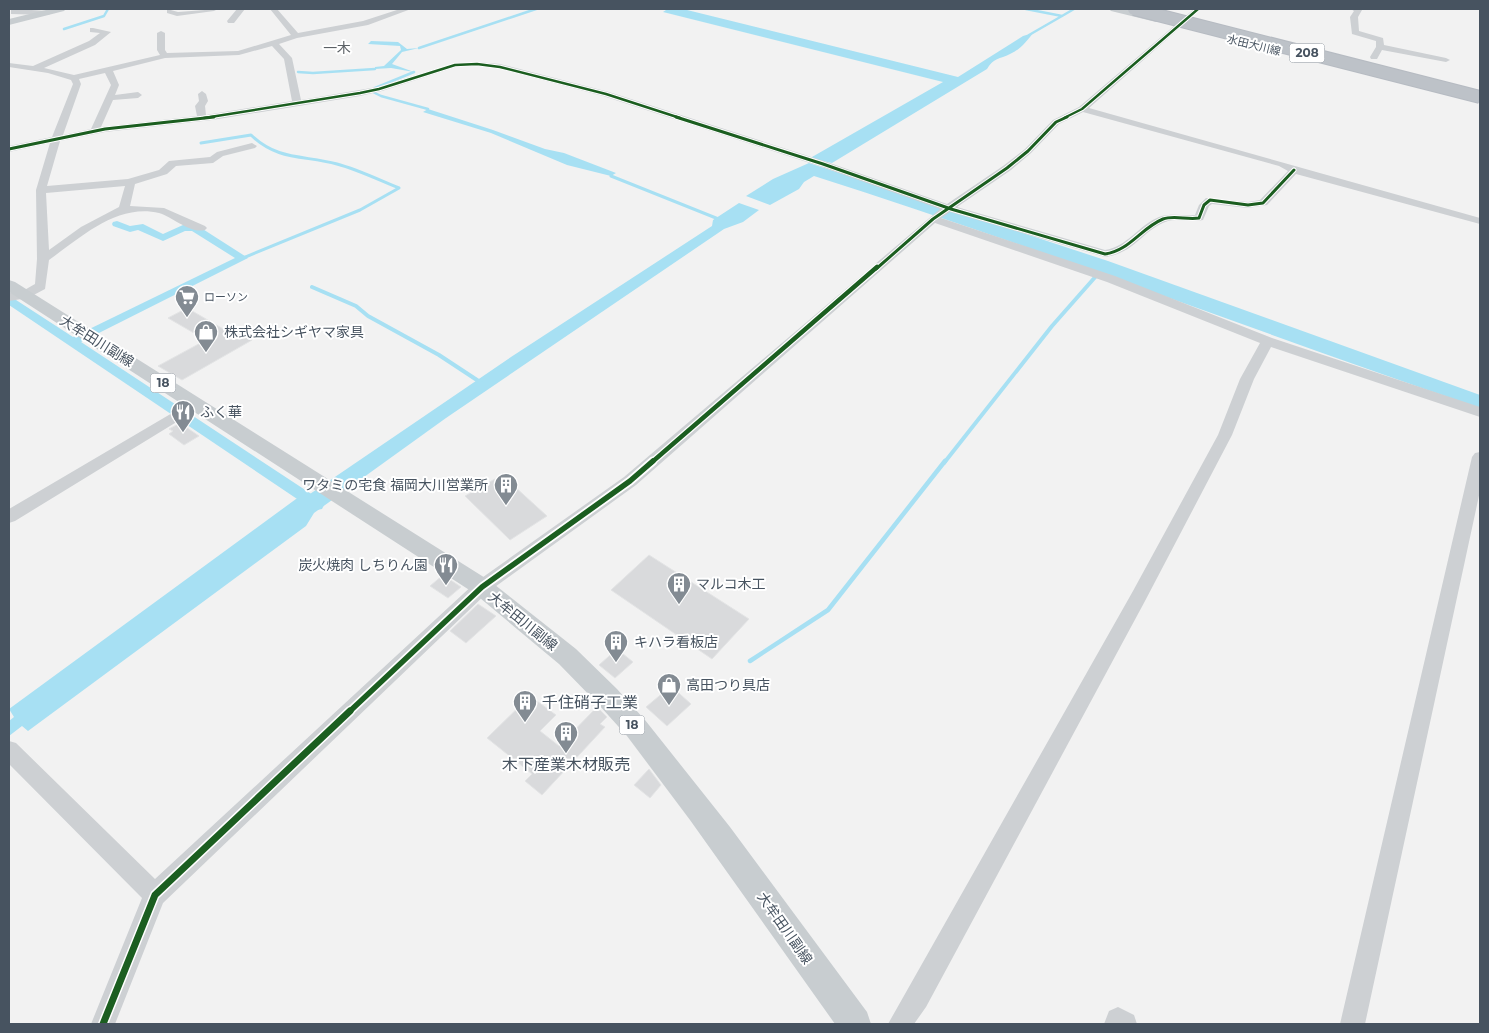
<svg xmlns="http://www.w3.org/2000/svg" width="1489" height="1033" font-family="Montserrat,'Noto Sans JP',sans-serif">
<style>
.water{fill:#a7e0f3}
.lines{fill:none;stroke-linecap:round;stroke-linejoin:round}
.stream-far3{stroke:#a7e0f3;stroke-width:2.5}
.stream-far2{stroke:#a7e0f3;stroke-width:3}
.stream-far1{stroke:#a7e0f3;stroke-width:4}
.stream{stroke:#a7e0f3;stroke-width:4.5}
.canal{fill:#a7e0f3;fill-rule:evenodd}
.building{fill:#d9dadc;stroke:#e3e4e5}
.minor{fill:#cdd0d3;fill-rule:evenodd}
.major{fill:#c8cdd0;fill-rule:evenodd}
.highway-bridge-casing{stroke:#b6bbc2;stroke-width:14;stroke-linecap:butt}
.highway-bridge{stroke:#bdc2c8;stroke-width:12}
.cycleway-far4-casing{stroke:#fff;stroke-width:4.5}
.cycleway-far3-casing{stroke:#fff;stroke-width:5}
.cycleway-far2-casing{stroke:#fff;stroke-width:7}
.cycleway-far1-casing{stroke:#fff;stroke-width:9}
.cycleway-casing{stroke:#fff;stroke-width:10}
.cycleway-far4{stroke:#1b5e20;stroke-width:2.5}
.cycleway-far3{stroke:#1b5e20;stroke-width:3}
.cycleway-far2{stroke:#1b5e20;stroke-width:4.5}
.cycleway-far1{stroke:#1b5e20;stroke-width:5.5}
.cycleway{stroke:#1b5e20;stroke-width:7}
.labels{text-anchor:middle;stroke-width:4;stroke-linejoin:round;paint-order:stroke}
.far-street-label{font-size:11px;fill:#475360;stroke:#fff}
.far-poi-label{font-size:11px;fill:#475360;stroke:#fff;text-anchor:start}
.shield{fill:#fff;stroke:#7e8790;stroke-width:1}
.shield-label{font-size:12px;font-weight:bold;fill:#475360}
.far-quarter-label{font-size:14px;fill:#5c6166;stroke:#fff}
.poi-label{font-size:14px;fill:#475360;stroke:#fff;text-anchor:start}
.street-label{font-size:14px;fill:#475360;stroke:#fff}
.near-poi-label{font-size:16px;fill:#475360;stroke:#fff;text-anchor:start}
</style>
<rect width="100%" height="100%" fill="#f2f2f2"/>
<path class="water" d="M646,9H683L958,77L1023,36L1033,33C1026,42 1021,49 1010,54C1000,59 993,58 987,69L832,163L813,159L812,157L943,82L663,12L666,10Z
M371,41L398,42L407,49L419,48L402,52L392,64L414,72L391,68L375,69V67L384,66L401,50L400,46L368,44Z
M428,109L493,130L545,149L564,153L616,173L611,176L567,165L491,133L423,112Z
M809,163L1108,261L1480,395V408C1257,332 1038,247 814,176L804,182L799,189L770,205L746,196L773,179Z
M739,203L759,210L743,222L724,229L446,418L314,513L306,526L28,731L22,726L9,736V721L14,717L9,709L296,499L303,495L307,496L511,357L712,226L713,220Z"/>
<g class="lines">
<path class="stream-far3" d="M1026,9L1062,16L1029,35
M1062,16L1074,9
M64,29L104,16L108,9
M419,48L536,9
M298,72L313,73L375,69
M375,88L414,72
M371,91L381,96L428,109"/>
<path class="stream-far2" d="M201,143L251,135C278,161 304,155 337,164C359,170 379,180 399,188L360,210L243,258
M611,176L721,220"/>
<path class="stream-far1" d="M312,287L356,306L368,316L439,355L480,382
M944,463L1052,326L1097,275"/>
<path class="stream" d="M750,661L828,610L945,461"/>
<path class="canal" d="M117,221L130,226L143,224L163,234L183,225L198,226L248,258L81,342L322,501L324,505L322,509L317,510L312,509L9,305V297L13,298L73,337L235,258L192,231H185L163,241L138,230L130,232L113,226L112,224L113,222Z"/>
</g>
<path class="building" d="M187,308L225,330L229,327L252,340L182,380L158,366L206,340L168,318Z
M180,423L199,436L184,445L169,434L173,431L169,429Z
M502,475L547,516L510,540L465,496Z
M649,555L749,619L712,659L611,590Z
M443,575L461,587L448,598L430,586Z
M478,604L496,616L466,643L450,631Z
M617,649L633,662L615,678L599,665Z
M671,686L691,704L667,726L646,707Z
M530,696L556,715L540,731L559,746L597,707L607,717L600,724L605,727L542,795L525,781L532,774L487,738Z
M649,769L661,785L650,798L634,785Z"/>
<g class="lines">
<path class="minor" d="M15,9L48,11L52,13L48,15L11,14V10Z
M167,9L178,12L218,9L214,11L177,16L167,13Z
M237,9H245L234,23H228L227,21Z
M270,9H277L298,33L363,21L400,9H411L368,25L297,38L279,44L292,58L301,100L377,87L455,63L477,62L500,64L609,92L827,162L947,204L1003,166L1025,149L1053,120L1079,107L1194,9H1201L1089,108L1480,218V224L1296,174L1267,205L1248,208L1212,204L1209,206L1203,220C1191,223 1179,218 1168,221C1144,228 1136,253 1105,257L950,212L941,218L1115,276L1272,338L1480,407V417L1271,347L1254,379L1232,435L1145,601L926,1007L914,1024H888L1133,591L1218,435L1240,379L1260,343L1107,282L935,223L636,485L488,592L163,903L115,1024H91L142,898L9,764V741L16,743L155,879L476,582L624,477L940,209L819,166L603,96L500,69L477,66L456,67L382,91L360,96L212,120L105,132L60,141L47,186L128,179L159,170L169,161L210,157L217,152L252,143L257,146L255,148L223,156L213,163L176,166L167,174L135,184L130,206L164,208L205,226L207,228L205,230C190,234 173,217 159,213C117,203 80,238 49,260L45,289L28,298L9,301V293L21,292L35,284L37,259L36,190L50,143L9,152V146L52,137L73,84L71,80L48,73L9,67V63L33,66L89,41L100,33L90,32V28H93L111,32L95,45L44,68L74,75L160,55L157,50V33L161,31L165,33V50L167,53L238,51L291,35ZM272,46L284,59L292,101L206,115L205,106L208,101L206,94L202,91L198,94L199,101L195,106L197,116L101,127L113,100L138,98L142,95L138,92L115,95L119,85L113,71L165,58L239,55ZM105,73L111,85L91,129L63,135L81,84L79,79ZM1083,112L1279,166L1288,171L1260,200L1248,202L1206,198L1199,205L1195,215C1182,216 1171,213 1159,217C1139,225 1127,247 1105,250L957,207L1011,170L1031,153L1059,124ZM125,186L119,207L81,227L49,250L46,193Z
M1351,9L1362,10L1358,17L1359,31L1383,38L1384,45L1446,58L1450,60L1446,62L1382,50L1377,59H1371L1370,57L1376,47V41L1352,34L1350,17L1354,11Z
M196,399L201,401L203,404L201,407L15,521L9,523V509Z
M1480,452V491L1365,1024H1340L1472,457L1475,453Z
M1118,1007L1134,1015L1137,1024H1104L1109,1011Z"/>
<path class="major" d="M50,9H66L64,11L9,25V19Z
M1109,9H1125L1159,17L1161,19L1156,22L1111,11Z
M9,280L15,282L490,581L576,649L617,689L645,720L730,827L867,1012L871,1024H835L690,820L627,736L599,705L559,664L474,593L9,292Z"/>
<g class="highway-bridge-casing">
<path id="highway-bridge" d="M1134,9L1480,97"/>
</g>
<use href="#highway-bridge" class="highway-bridge"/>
<g class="cycleway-far4-casing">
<path id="cycleway-far4" d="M204,118L360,93L379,89L455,65L477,64L500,67L606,94L680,118
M1064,118L1082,109L1198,9"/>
</g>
<g class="cycleway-far3-casing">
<path id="cycleway-far3" d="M676,117L823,164L951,209L1105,254C1129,251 1141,228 1163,219C1174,215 1187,220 1199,218L1204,205L1210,200L1248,205L1263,203L1294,170
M9,149L105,129L214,117
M876,269L933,219L1007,168L1028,151L1056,122L1067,117"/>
</g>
<g class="cycleway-far2-casing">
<path id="cycleway-far2" d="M651,463L877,267"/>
</g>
<g class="cycleway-far1-casing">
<path id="cycleway-far1" d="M349,712L482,587L630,481L653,461"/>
</g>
<g class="cycleway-casing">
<path id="cycleway" d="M103,1024L155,895L350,711"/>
</g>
<use href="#cycleway-far4" class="cycleway-far4"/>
<use href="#cycleway-far3" class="cycleway-far3"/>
<use href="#cycleway-far2" class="cycleway-far2"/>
<use href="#cycleway-far1" class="cycleway-far1"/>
<use href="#cycleway" class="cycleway"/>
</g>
<defs>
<g id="supermarket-pin" transform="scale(1.25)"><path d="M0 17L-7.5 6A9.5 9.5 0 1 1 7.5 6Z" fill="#838b93" stroke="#fff"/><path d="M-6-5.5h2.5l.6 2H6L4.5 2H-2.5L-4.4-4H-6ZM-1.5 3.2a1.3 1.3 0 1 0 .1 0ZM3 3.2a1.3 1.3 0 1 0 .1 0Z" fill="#fff"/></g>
<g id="shop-pin" transform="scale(1.25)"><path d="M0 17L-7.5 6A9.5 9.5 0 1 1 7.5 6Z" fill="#838b93" stroke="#fff"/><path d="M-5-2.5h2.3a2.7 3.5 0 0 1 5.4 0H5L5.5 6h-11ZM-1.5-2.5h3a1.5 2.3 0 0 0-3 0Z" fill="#fff"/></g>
<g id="restaurant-pin" transform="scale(1.25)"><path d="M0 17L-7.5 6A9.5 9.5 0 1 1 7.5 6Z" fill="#838b93" stroke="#fff"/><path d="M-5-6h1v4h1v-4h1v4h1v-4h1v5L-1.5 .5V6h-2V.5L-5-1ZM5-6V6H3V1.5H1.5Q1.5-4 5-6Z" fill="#fff"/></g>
<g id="building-pin" transform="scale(1.25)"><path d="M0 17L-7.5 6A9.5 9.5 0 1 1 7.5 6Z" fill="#838b93" stroke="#fff"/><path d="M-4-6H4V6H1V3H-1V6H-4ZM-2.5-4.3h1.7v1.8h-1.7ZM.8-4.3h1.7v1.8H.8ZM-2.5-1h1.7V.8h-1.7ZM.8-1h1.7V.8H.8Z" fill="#fff"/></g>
</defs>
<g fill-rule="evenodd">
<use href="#supermarket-pin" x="187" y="297"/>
<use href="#shop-pin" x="206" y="332"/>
<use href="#restaurant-pin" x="183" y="412"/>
<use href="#building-pin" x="506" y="485"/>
<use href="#restaurant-pin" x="446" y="565"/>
<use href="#building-pin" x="679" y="584"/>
<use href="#building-pin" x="616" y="642"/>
<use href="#shop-pin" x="669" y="685"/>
<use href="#building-pin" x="525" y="702"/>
<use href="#building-pin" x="566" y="733"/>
</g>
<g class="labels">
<g class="far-street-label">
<text transform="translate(1254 45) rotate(14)" y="4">水田大川線</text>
</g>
<g class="far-poi-label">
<text x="204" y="301">ローソン</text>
</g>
<g class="shield">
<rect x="1289.5" y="43.5" width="35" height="19" rx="4"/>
<rect x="150.5" y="373.5" width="25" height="19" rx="4"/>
<rect x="619.5" y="715.5" width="25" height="19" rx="4"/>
</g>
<g class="shield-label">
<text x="1307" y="57">208</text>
<text x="163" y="387">18</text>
<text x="632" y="729">18</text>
</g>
<g class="far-quarter-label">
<text x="337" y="53">一木</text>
</g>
<g class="poi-label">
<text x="224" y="337">株式会社シギヤマ家具</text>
<text x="200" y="417">ふく華</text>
<text x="488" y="490" text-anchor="end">ワタミの宅食 福岡大川営業所</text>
<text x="428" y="570" text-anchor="end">炭火焼肉 しちりん園</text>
<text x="696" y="589">マルコ木工</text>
<text x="634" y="647">キハラ看板店</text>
<text x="686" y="690">高田つり具店</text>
</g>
<g class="street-label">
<text transform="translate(97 341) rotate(32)" y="5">大牟田川副線</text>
<text transform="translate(523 621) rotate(39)" y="5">大牟田川副線</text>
<text transform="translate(785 928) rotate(55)" y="5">大牟田川副線</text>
</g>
<g class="near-poi-label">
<text x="542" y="708">千住硝子工業</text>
<text x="566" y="770" text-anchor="middle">木下産業木材販売</text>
</g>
</g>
<rect width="1489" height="1033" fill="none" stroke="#475360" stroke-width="20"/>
</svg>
